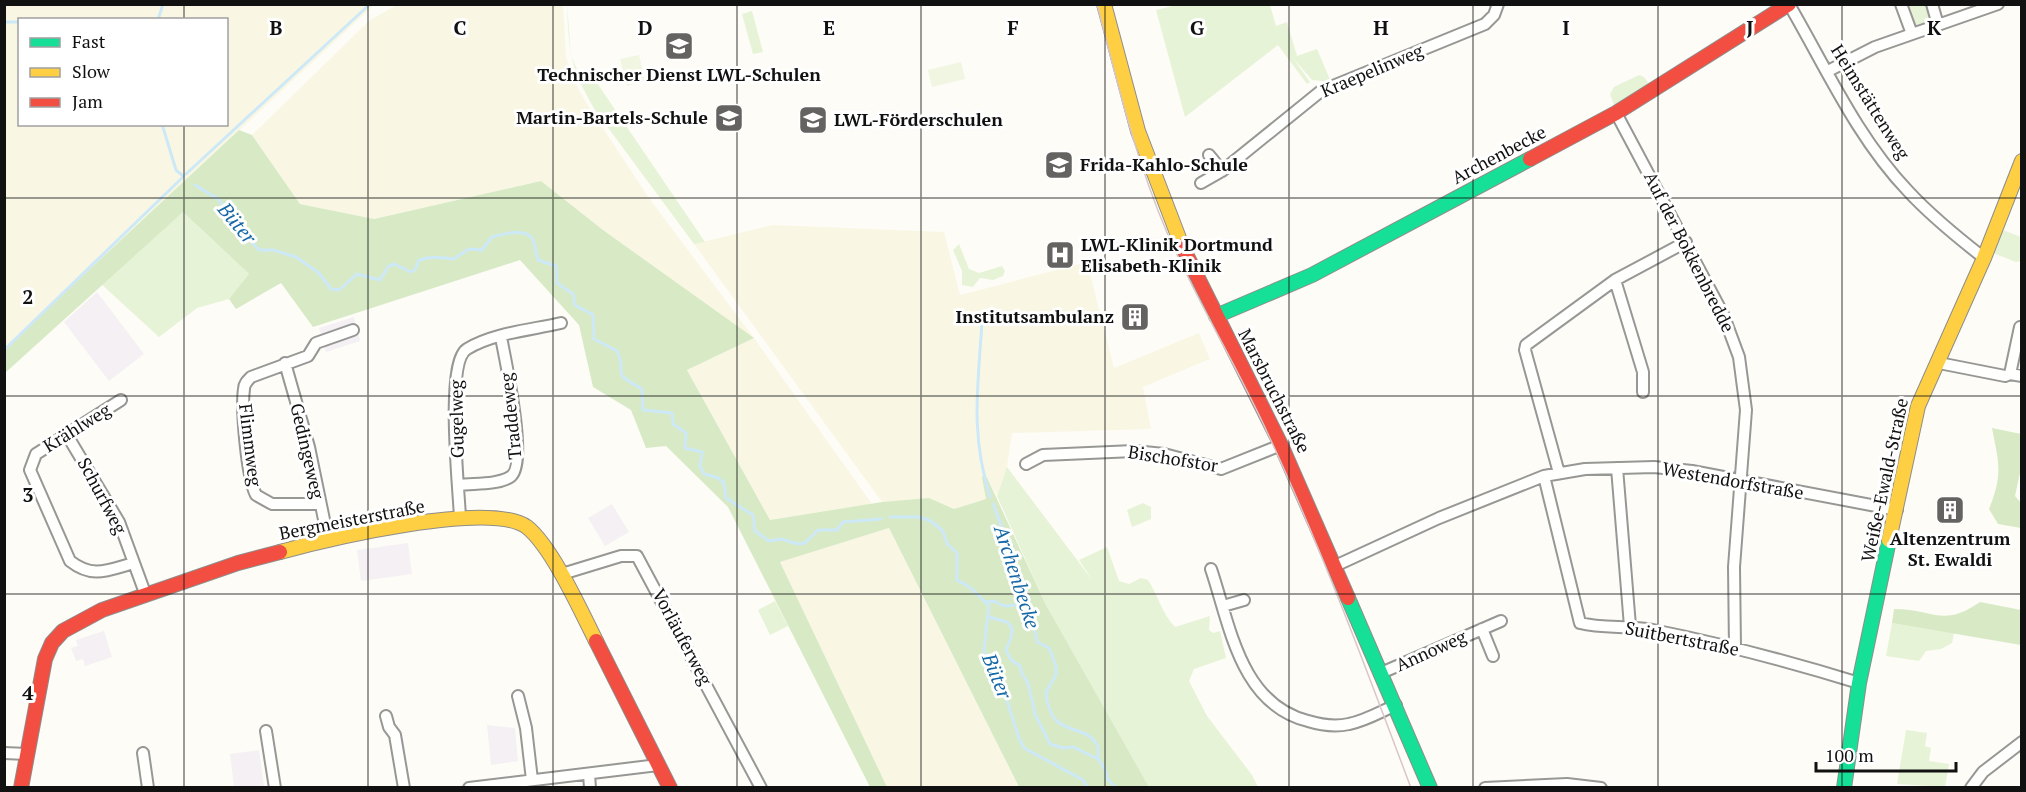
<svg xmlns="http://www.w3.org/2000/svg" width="2026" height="792" font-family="'PT Serif',serif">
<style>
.industrial{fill:#f5f0f3}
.farmland{fill:#f9f7e4;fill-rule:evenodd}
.green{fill:#e7f3d7}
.forest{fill:#d8eac5}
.pitch{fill:#f0f6e1}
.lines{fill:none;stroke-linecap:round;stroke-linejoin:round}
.stream{stroke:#cde8f7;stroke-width:3}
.street-casing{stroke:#979795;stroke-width:14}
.fast-casing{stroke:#8e8d8b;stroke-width:16}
.slow-casing{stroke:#8e8d8b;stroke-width:16}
.jam-casing{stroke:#8e8d8b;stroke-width:16}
.street{stroke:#fffffe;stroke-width:10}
.fast{stroke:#16e098;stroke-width:14}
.slow{stroke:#ffcf43;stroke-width:14}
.jam{stroke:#f24e42;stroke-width:14}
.tram{stroke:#d9c6c7;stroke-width:1.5}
.grid{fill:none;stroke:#111;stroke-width:1.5;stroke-opacity:0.55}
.labels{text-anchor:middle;stroke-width:6;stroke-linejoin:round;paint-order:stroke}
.street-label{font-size:18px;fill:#111;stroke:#fff}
.poi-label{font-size:18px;font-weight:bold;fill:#111;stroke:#fff;text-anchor:start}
.water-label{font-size:20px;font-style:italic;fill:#1768a6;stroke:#fff}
.grid-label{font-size:20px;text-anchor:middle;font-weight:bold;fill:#111;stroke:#fff;stroke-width:6;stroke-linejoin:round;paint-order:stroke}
</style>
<rect width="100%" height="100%" fill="#fdfcf7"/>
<path class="industrial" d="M97,292L144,354L109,381L64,322Z
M354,317L360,341L326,352L319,328Z
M612,504L629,532L605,546L588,518Z
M408,543L412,574L361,581L357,550Z
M104,631L112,657L85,666L83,659L76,661L71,648L78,646L76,640Z
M487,725L515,728L518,761L491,765Z
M259,750L264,787H234L230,754Z"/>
<path class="farmland" d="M5,5H374L5,348ZM20,20H226V124H20Z
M397,5H563L566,57L574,81L587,104L649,198L754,338L872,504L770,520L687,370L753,338L603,230L541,181L374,219L300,204L252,135L370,20Z
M772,225L944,232L960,295L1087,262L1114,368L1199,333L1210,359L1143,387L1151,429L1012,433L1007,467L997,496L984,471L982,478L986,499L954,509L929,499L882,502L694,244Z
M889,528L1019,787H887L779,562Z"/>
<path class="green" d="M567,5L571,55L582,82L597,83L705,242L694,244L595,110C570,67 569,53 567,5Z
M1177,5H1270L1276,26L1287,22L1297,56L1317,49L1331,82L1312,80L1293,58L1310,82L1307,84L1278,45L1185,117L1156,10Z
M1905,5H1928L1933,20L1931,24L1915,28Z
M752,11L763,52L753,54L742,14Z
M1639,75L1644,77L1650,85L1614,105L1610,94L1614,87Z
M183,212L250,275L229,299L197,308L159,337L100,283Z
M2003,230L2021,237V261L2016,262L1993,253Z
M959,244L969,269L979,273L1002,266L1005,271L1003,276L993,280L980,278L973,287L962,285V271L953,250Z
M1007,467L1093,581L1079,560L1107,547L1119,581L1129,584L1141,578L1148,580C1158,595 1162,614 1175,627L1210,616L1209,630L1213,633L1220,631L1226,658L1194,669L1189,681L1207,716L1252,775L1258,787H1149L1045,603L997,496Z
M1143,503L1151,507V519L1132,527L1127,510Z
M775,601L788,626L770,635L758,610Z
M1892,623L1954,633L1952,643L1941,649L1926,651L1919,661L1886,656Z
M1906,730L1927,733L1925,746L1931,748L1929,761L1949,764L1945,787L1897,784Z"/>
<path class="forest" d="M239,130L252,135L300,204L374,219L541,181L603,230L754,338L687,370L770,520L882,502L929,498L954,509L986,499L982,478L984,471L1045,603L1149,787H1019L889,528L780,562L887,787H870L728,507L666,446L646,448L631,410L593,387L579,325L520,260L313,327L281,283L236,309L229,299L249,274L183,212L5,373V348Z
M1992,428L2021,434V468L2015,496L2021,503V528L1998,524L1989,509C2003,474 1999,464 1992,428Z
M1980,602L2021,610V645L1892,623L1894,609C1933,609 1943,628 1980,602Z"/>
<path class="pitch" d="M639,55L645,81L627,86L620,59Z
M961,62L965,79L932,87L928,70Z"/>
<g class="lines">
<path class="stream" d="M158,20L163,4
M4,22H20
M162,124L176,170L183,176
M186,174L370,4
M195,185L218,199L242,232L259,250H273L296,257L319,273L331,289L339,290L357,274L380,280L389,266L394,264L411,272L415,270L419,260C431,256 441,257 453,259L469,249L482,250L492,237C503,234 528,227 533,240C536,246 536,254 538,260L556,266L557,283L573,294L575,305L593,315L594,339L617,351C629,379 607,369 642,389L643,410L672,413L673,424L686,433L685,448L702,452L700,466L704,474L718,478L724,483L726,498L753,515L755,531L769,541L780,539L799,544L805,543L818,530H837L843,522L881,519
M982,322C978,387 970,433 990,497
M4,350L183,177
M993,504L1029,600L1037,642L1049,648L1056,666V675L1046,692C1050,741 1083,720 1097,745C1100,749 1097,753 1098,758C1101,766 1108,769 1107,779L1117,788
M890,517H919L931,521L943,531L947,544L957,553V580C971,586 978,595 989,606L984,649L988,664L1002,685L1019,738L1024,748L1083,780L1088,788
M985,602L994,601L1004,606L1029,604
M989,617L1007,622L1012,628L1011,638L1006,650L1011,660L1020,666L1022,674L1028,683L1035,714L1050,744L1063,748L1073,747L1098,759"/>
<g class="street-casing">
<path id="street" d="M1901,4L1912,34
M1932,4L1938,25
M1790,6C1826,68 1858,139 1908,191C1931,216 1957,237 1984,258
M1828,71L1875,47L1998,4
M1616,113L1723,314L1739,357L1746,410L1734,567L1735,648
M1209,155L1222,171
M1201,183L1222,171L1321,91L1485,24L1494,15L1498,4
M1615,280L1643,372V392
M285,363L309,447L328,539
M1939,363L2005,376L2010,374L2022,376
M2010,374L2020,327
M121,400L36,454L30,470L70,561C93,579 108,570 134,563
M67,435L119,522L145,593
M1026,464L1043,455L1134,451L1164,454L1221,469L1281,445
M1617,468L1630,626
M1559,473L1525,350L1526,345L1615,280L1686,242
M1544,476L1580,623C1603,629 1629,625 1653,630C1723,644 1791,662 1859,683
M459,485C474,483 497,485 510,477C529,466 505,359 501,337
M319,504H272L256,495C247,478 241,409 244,389C244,384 247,381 251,377L308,356L316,343L353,330
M460,518C459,490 445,362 467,349C493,333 531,330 561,323
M1335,566L1439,518L1544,476L1585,469L1654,467L1692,471L1897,510
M1211,569C1230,625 1240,704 1308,721C1321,725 1335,727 1349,724C1365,721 1380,712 1396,705
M562,574L621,556H637L761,788
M1223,606L1244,600
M1482,629L1493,656
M1381,673L1501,621
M518,696L526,728L532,780
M386,716L389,727L395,735L404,788
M266,731L275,788
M4,753L27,754
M143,753L148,788
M589,774L590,788
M469,788L658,765
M1485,788L1567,784L1601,788
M1971,788L1983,772L2022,742"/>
</g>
<g class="fast-casing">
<path id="fast" d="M1216,316L1312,275L1530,159
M1348,598L1430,788
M1844,788L1859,683L1889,540"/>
</g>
<g class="slow-casing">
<path id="slow" d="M1104,4L1138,131L1182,246
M1889,540L1918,406L1984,258L2022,161
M280,552C327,539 489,500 527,527C552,547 581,611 596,641"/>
</g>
<g class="jam-casing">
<path id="jam" d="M1530,159L1616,113L1789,4
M1182,246L1281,445L1348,598
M596,641L670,788
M21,788L45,659L52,643L63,631L102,610L238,563L280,552"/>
</g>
<use href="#street" class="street"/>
<use href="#fast" class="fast"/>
<use href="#slow" class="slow"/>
<use href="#jam" class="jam"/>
<path class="tram" d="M1097,4C1117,82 1136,161 1168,235C1198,303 1237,366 1268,434C1322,550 1366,668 1411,788"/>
</g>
<path class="grid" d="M184,4V20M368,4V788M553,4V788M737,4V788M921,4V788M1105,4V788M1289,4V788M1473,4V788M1658,4V788M1842,4V788M184,124V788M4,198H2022M4,396H2022M4,594H2022"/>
<defs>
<g id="school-square" transform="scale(1.5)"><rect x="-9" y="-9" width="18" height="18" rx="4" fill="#646362" stroke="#fff"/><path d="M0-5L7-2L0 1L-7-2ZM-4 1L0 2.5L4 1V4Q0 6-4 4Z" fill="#fff"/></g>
<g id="hospital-square" transform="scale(1.5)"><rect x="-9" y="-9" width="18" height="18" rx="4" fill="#646362" stroke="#fff"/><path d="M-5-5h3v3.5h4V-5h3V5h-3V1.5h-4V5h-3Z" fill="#fff"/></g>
<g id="building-square" transform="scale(1.5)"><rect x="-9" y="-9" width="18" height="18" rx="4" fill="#646362" stroke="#fff"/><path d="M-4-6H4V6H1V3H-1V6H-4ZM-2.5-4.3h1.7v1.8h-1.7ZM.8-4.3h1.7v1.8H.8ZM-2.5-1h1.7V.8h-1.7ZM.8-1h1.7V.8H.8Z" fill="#fff"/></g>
</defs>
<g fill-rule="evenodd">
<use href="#school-square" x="679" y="46"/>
<use href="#school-square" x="729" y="118"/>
<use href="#school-square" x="813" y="120"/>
<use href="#school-square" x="1059" y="165"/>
<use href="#hospital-square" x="1060" y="255"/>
<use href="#building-square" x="1135" y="317"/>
<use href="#building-square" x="1950" y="510"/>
</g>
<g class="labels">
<g class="street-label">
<text transform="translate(1372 71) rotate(-23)" y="6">Kraepelinweg</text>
<text transform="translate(1870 102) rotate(58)" y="6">Heimstättenweg</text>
<text transform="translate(1499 155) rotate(-28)" y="6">Archenbecke</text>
<text transform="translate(1689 252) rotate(63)" y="6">Auf der Bokkenbredde</text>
<text transform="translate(1274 391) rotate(63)" y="6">Marsbruchstraße</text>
<text transform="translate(511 416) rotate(-96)" y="6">Traddeweg</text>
<text transform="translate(457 419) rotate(-91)" y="6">Gugelweg</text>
<text transform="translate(77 428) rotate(-32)" y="6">Krählweg</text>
<text transform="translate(250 445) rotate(83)" y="6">Flimmweg</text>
<text transform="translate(307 451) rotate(77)" y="6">Gedingeweg</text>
<text transform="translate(1173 459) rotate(9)" y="6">Bischofstor</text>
<text transform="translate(1885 480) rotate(-78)" y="6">Weiße-Ewald-Straße</text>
<text transform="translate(1733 481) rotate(10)" y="6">Westendorfstraße</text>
<text transform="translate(102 496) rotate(62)" y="6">Schurfweg</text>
<text transform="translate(352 520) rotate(-11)" y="6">Bergmeisterstraße</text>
<text transform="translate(682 637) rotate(62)" y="6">Vorläuferweg</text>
<text transform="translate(1682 639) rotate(11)" y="6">Suitbertstraße</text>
<text transform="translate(1431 651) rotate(-24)" y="6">Annoweg</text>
</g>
<g class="poi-label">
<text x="679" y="81" text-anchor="middle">Technischer Dienst LWL-Schulen</text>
<text x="708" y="124" text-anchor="end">Martin-Bartels-Schule</text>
<text x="834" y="126">LWL-Förderschulen</text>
<text x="1080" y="171">Frida-Kahlo-Schule</text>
<text x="1081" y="251">LWL-Klinik Dortmund<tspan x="1081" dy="21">Elisabeth-Klinik</tspan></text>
<text x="1114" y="323" text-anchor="end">Institutsambulanz</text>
<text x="1950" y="545" text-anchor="middle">Altenzentrum<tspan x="1950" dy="21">St. Ewaldi</tspan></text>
</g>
<g class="water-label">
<text transform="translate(237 223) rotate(50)" y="7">Büter</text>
<text transform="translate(1017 577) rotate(72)" y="7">Archenbecke</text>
<text transform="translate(997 676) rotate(68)" y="7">Büter</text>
</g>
</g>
<g class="grid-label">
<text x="276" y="35">B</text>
<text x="460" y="35">C</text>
<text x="645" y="35">D</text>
<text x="829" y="35">E</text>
<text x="1013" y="35">F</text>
<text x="1197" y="35">G</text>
<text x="1381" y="35">H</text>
<text x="1566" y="35">I</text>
<text x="1750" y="35">J</text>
<text x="1934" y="35">K</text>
<text x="28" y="304">2</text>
<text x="28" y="502">3</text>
<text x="28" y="700">4</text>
</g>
<rect width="2026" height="792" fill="none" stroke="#111111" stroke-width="12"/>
<rect x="18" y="18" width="210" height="108" fill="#ffffff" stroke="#a0a0a0" stroke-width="1.5"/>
<rect x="30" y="38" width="30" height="9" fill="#16e098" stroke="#a0a0a0" stroke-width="1.5"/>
<text x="72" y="48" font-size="18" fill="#111111">Fast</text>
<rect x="30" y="68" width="30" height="9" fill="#ffcf43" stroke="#a0a0a0" stroke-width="1.5"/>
<text x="72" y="78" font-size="18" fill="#111111">Slow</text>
<rect x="30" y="98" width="30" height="9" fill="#f24e42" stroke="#a0a0a0" stroke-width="1.5"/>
<text x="72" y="108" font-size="18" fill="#111111">Jam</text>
<path d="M1816 762v9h140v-9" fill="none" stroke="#111111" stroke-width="3"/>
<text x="1825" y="762" font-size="18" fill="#111111" stroke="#ffffff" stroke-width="4.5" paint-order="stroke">100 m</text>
</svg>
